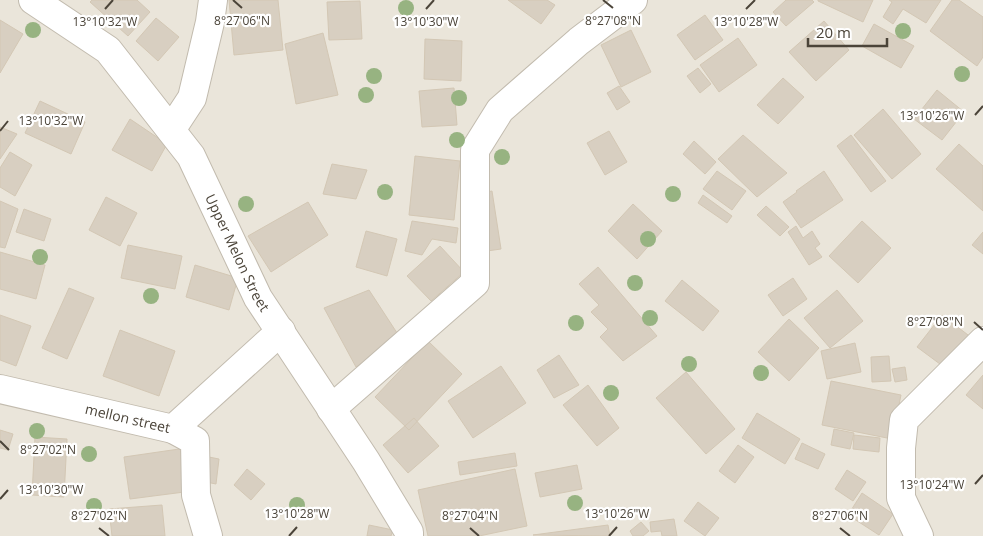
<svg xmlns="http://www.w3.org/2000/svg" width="983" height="536" font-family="'Open Sans',sans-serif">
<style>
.residential{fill:#eae5da}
.building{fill:#d8cfc1;stroke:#d3c7b4}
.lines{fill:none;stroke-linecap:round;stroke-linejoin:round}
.minor-casing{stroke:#c2bbae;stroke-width:30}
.minor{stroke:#fff;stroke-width:28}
.tree{fill:#97b381}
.ticks{fill:none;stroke:#4b4439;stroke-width:2}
.labels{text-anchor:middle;stroke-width:4.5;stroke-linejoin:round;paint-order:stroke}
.street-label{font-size:14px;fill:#4b4439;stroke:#fff}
.ticks-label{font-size:12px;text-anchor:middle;fill:#4b4439;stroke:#fff;stroke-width:4.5;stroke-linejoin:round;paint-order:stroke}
</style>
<rect width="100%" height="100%" fill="#f6f3ec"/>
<path class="residential" d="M0,0H983V536H0Z"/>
<path class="building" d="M92,0H137L150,12L128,36L90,2Z
M229,0H278L283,50L234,55Z
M508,0H547L555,5L541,24Z
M786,0H812L814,2L786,26L773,12Z
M818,0H873L863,22L818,1Z
M889,0H941L926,23L903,9L893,24L883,17L892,2Z
M952,0H959L983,17V57L977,66L930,31Z
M360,1L362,39L329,40L327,2Z
M705,15L723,40L695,60L677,35Z
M156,18L179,37L158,61L136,41Z
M0,20L23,34L0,73Z
M824,21L849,50L816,81L789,52Z
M874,24L914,46L901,68L862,46Z
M631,30L651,72L621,87L601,45Z
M323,33L338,95L296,104L285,44Z
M738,38L757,65L719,92L700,65Z
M425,39L462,41L461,81L424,79Z
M698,68L711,84L700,93L687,76Z
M783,78L804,97L778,124L757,105Z
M619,86L630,102L617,110L607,93Z
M454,88L457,125L422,127L419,91Z
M937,90L964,112L942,140L914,119Z
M40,101L85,122L71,154L25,133Z
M883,109L921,154L892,179L854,135Z
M130,119L167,144L152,171L112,150Z
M0,127L17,134L0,159Z
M609,131L627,162L605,175L587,143Z
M743,135L787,173L757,197L718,159Z
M851,135L886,181L871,192L837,146Z
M694,141L716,162L705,174L683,154Z
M959,144L983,166V211L936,169Z
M10,152L32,165L15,196L0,187V168Z
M415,156L460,161L454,220L409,215Z
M332,164L367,170L356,199L323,194Z
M717,171L746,191L732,210L703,189Z
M824,171L843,200L801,228L783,202L797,192L796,191Z
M492,191L501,249L487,251L478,194Z
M703,195L732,216L727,223L698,203Z
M106,197L137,213L120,246L89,230Z
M0,201L18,209L5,248L0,247Z
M308,202L328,235L271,272L248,236Z
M633,204L662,231L637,259L608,231Z
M766,206L789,227L780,236L757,215Z
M24,209L51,219L44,241L16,232Z
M412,221L458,228L456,243L432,239L422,255L405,251Z
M862,221L891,248L858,283L829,256Z
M796,226L803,238L812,231L820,244L815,248L822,257L809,265L788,232Z
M366,231L397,239L387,276L356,267Z
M983,232V254L972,245Z
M128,245L182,256L175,289L121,278Z
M440,246L464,272L431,301L407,276Z
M0,252L45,265L36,299L0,289Z
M195,265L238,278L229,310L186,297Z
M598,267L657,336L623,361L600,337L608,329L591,312L599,305L579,284Z
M793,278L807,299L783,316L768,295Z
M682,280L719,311L703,331L665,301Z
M69,288L94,298L67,359L42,348Z
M369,290L401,339L356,367L324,308Z
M837,290L863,321L830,348L804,318Z
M0,315L31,326L16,366L0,360Z
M942,315L972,338L948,370L917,347Z
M789,319L819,348L789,381L758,352Z
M120,330L175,351L159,396L103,376Z
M428,341L462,374L409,430L375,397Z
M855,343L861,372L827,379L821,351Z
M559,355L579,385L554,398L537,370Z
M889,356L891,381L872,382L871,357Z
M501,366L526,403L473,438L448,401Z
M905,367L907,380L895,382L892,369Z
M686,372L735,429L706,454L656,398Z
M983,375V409L966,395Z
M831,381L901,395L892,439L822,425Z
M588,385L619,428L597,446L563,405Z
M757,413L800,439L785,464L742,438Z
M414,418L439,446L408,473L383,445Z
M834,429L854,433L850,449L831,445Z
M0,430L13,434L8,450L0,448Z
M854,435L880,438L879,452L853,449Z
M35,437L67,439L64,497L32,495Z
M802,443L825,454L818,469L795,459Z
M738,445L754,457L735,483L719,471Z
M186,448L192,491L130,499L124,457Z
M515,453L517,466L460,475L458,462Z
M204,456L219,459L216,484L201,481Z
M577,465L582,489L540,497L535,473Z
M247,469L265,484L251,500L234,485Z
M515,469L527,526L479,536H428L418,490Z
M847,470L866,482L853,501L835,489Z
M862,493L893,514L879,535L848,515Z
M698,502L719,518L705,536L684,521Z
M162,505L165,536H112L109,509Z
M674,519L677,536H662L661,531L651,532L650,522Z
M641,522L649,531L643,536H633L630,531Z
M369,525L393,530L391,536H367Z
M608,525L610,536L533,535Z"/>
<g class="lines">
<g class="minor-casing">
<g id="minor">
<path id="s1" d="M33,0L108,50L191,156L258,298L366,461L409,532V536"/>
<path d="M171,130L192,98L210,22L213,0"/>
<path id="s2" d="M0,389L173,429L281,331"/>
<path d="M331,409L475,283V150L500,110L579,41L633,0"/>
<path d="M173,429L195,441L196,495L208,536"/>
<path d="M919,536L901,498V448L904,420L983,341"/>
</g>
</g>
<use href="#minor" class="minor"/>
</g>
<g class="tree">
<circle cx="406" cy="8" r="8"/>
<circle cx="33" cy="30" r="8"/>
<circle cx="903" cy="31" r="8"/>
<circle cx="962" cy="74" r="8"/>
<circle cx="374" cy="76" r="8"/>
<circle cx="366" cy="95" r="8"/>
<circle cx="459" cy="98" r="8"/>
<circle cx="457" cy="140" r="8"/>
<circle cx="502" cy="157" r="8"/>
<circle cx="385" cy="192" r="8"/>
<circle cx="673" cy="194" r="8"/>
<circle cx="246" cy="204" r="8"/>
<circle cx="648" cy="239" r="8"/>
<circle cx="40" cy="257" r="8"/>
<circle cx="635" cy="283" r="8"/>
<circle cx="151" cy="296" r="8"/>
<circle cx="650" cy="318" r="8"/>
<circle cx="576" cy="323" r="8"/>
<circle cx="689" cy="364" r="8"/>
<circle cx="761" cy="373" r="8"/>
<circle cx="611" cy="393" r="8"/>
<circle cx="37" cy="431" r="8"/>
<circle cx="89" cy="454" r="8"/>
<circle cx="575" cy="503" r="8"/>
<circle cx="297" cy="505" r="8"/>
<circle cx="94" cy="506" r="8"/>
</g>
<path class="ticks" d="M233,0L242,8M603,0L613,8M105,9L113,0M426,9L434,0M746,9L755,0M975,115L983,106M0,131L8,121M974,322L983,330M0,441L9,450M975,484L983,475M0,499L8,490M99,528L109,536M470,528L479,536M840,528L850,536M289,536L297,527M609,536L617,527"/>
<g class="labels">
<g class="street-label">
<text dy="5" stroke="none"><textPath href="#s1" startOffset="332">Upper Melon Street</textPath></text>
<text dy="5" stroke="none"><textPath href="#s2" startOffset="131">mellon street</textPath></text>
</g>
</g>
<g class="ticks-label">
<text x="242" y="25">8°27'06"N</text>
<text x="613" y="25">8°27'08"N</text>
<text x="426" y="26">13°10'30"W</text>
<text x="105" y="26">13°10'32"W</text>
<text x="746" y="26">13°10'28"W</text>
<text x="932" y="120">13°10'26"W</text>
<text x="51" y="125">13°10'32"W</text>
<text x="935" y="326">8°27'08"N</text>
<text x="48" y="454">8°27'02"N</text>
<text x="932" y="489">13°10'24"W</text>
<text x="51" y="494">13°10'30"W</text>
<text x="297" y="518">13°10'28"W</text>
<text x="617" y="518">13°10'26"W</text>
<text x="99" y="520">8°27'02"N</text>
<text x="470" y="520">8°27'04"N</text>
<text x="840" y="520">8°27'06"N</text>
</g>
<path d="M808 38v8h79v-8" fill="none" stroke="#4b4439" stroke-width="2.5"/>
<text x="816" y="38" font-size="15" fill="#4b4439" stroke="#ffffff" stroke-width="4" paint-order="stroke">20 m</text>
</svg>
